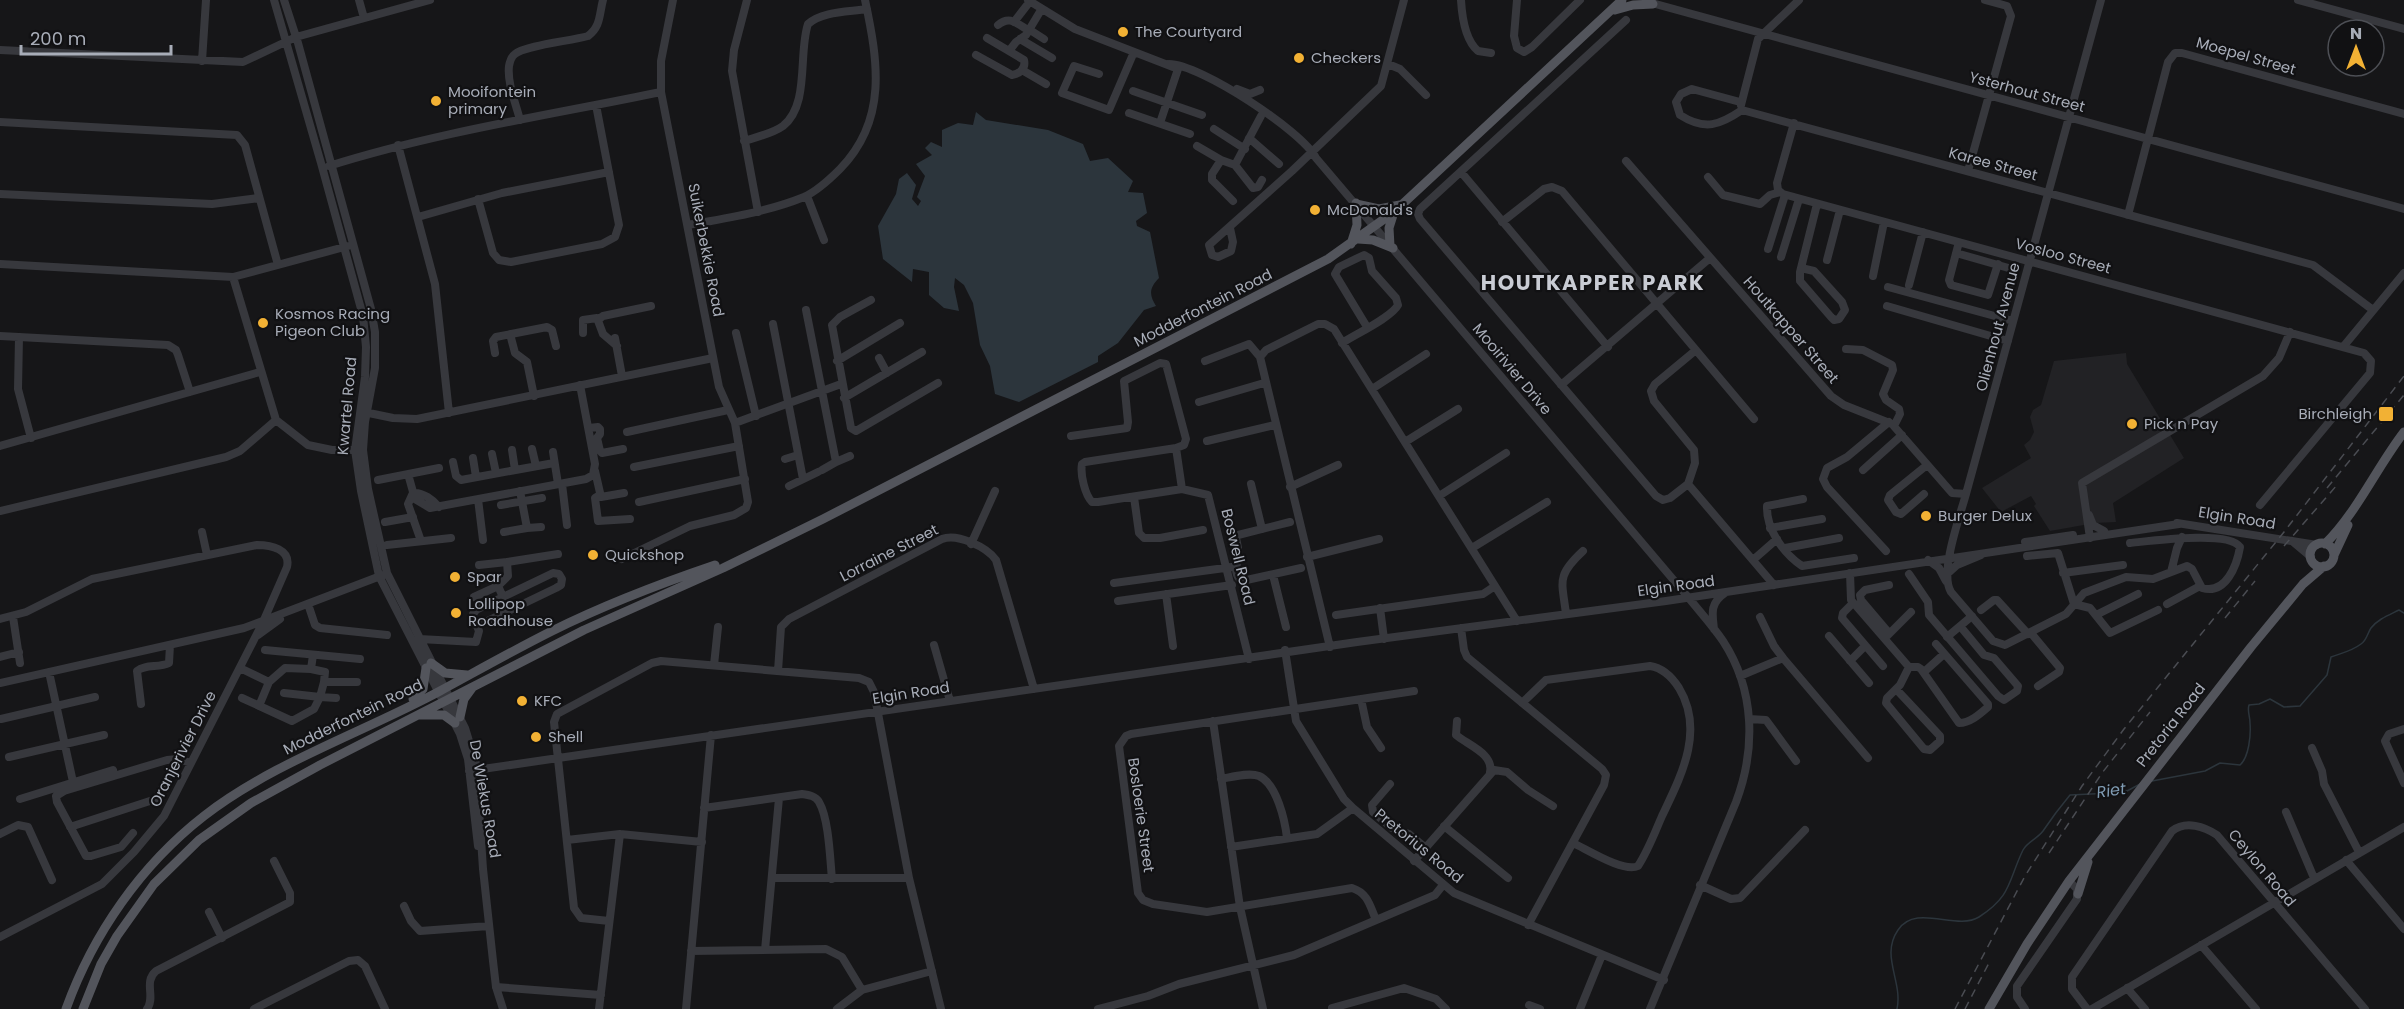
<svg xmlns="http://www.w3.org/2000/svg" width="2404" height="1009" font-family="Poppins,sans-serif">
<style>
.built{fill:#222225}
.water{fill:#2c353c}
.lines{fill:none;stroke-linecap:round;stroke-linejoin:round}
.stream{stroke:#2c353c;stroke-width:1.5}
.minor{stroke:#37383d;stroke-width:8}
.major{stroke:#53555c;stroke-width:9}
.rail{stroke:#4a4c52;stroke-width:1.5;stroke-dasharray:8 6;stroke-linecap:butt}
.poi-dot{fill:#f2b134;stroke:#111113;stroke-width:2}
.labels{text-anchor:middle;stroke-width:4.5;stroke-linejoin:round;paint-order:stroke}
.poi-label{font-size:15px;fill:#a8adb8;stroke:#111113;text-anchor:start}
.street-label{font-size:15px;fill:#a8adb8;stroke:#111113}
.water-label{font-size:16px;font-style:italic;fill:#7f9bb3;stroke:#111113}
.district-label{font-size:21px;font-weight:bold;letter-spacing:1.5px;fill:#c9ccd4;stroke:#111113}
</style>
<rect width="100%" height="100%" fill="#161618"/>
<path class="built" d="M2126,353L2127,364L2184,458L2113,503L2116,522L2095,523L2050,531L2034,506L2036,504L2031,496L2001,512L1982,488L2031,458L2024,445L2030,440L2034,432L2030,417L2033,410L2041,405L2054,361Z"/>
<path class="water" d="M976,112L986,120L1048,130L1083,144L1090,161L1108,158L1133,181L1128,192L1143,193L1147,213L1136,221L1137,226L1150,232L1159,278C1149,288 1149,295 1156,306L1144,310L1118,343L1098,356V362L1019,402L995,394L990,366L980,345L973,303L964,285L955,278L954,287L959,311L944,308L929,295V272L913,269L912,282L883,259L878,226L896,194L899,179L907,173L916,185L912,199L918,206L921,201L917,197L925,176L916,164L932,155L925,148L931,142L942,147V130L958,123L973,125Z"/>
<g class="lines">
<path class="stream" d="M2152,781L2205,771L2220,763L2240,765C2249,757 2251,735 2250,723C2250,716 2247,711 2249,705L2259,704L2270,699L2284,707L2300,706L2327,675L2331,657C2342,653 2352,651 2361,644C2367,640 2367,634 2371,628C2378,619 2389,615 2399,610L2404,613
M1897,1009C1903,981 1880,956 1898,930C1916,903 1956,931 1979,917C2012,896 2008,881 2023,850C2027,842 2037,839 2043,831C2051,819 2060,807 2070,795L2112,793L2119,789L2127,791L2142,783"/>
<path class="minor" d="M274,0L321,163L363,316L366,347L365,377L355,450L361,491L379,576L460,734L468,759L478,846
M284,0L298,43L371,309L375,332V368L365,422L363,450L368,489L387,573L465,728L476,764L483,869L493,961L496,987L503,1009
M359,0L364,18
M747,0L734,50L732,71L758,212
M1028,0L1075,29L1173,67
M1461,0C1462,17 1465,40 1478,51L1491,53
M1517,0L1514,36L1517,48L1524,52L1532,47L1580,0
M2101,0L1966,494C1960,516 1939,573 1951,592L1993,641L2005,645L2066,614L2084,593L2126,577L2153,579L2187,566L2192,569L2202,588C2226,595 2237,565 2240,547C2229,530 2150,541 2130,543
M2298,0L2404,29
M1648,2L2404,209
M1626,20L1420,209L1418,214L1420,219L1656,496L1663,500L1670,498L1688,484
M1014,22L1031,0
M998,25C1009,16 1015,22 1026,29
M1030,30L1044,39
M1020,39L1052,58
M0,50L243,62L296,37L430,0
M1009,51L1016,42L1026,35L1041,10
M976,55L1012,75C1020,74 1026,68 1024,60L987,38
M202,61L206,0
M1169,64C1200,64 1302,131 1316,158L1688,597C1700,612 1713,626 1723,641C1755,690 1756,749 1736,802L1650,1009
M1388,64L1400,69L1426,95
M1022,70L1046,84
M1099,74L1074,66L1062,93L1109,110L1134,52
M1237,89L1250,94L1260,90
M1133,91L1202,115
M1740,102L1692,89L1681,94L1676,102L1680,115C1705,131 1720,125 1742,110L2313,265L2373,310
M1741,105L1758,39L1799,0
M1129,113L1190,134
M520,120C516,104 507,83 509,66C510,61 512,56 515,54C526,45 571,41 588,36C601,26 599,15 603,0
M0,122L237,135L245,145L278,265
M1160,123L1179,66
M1794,123L1777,183L1778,190L1783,194L2364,353L2371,361L2370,373L2260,505
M1214,129L1245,149
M1249,138L1279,164
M744,141C756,137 772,134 783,126C810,105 798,53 808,24C822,11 849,12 867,9
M398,145L435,284L449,413
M1197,146L1221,160L1235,165L1261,116
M1221,160L1212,174V180L1233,201
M1626,161L1831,396L1844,405L1892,424L1952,493L1966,494
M1235,165L1253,188L1258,187L1262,180
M329,166C437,132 550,115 661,92
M1968,171L2011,16L2007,6L1985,0
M1461,172L1608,347
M1708,177L1723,195L1760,204L1770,195L1780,192
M0,194L212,204L259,198
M807,196L824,240
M478,199L493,253L499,260L511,262L602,244L615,237L619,225L596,105
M2128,215L2168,62L2175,53H2182L2404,114
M418,217L502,193L609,172
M1502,222L1544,189L1552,187L1562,191L1754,419
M688,225C727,218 767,212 804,197C817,191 830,179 840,169C888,120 878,61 865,0
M1230,228L1233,242L1231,251L1218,257L1212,255L1209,245L1292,171L1381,86L1404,0
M1959,242L1949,280L1951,285L1988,295L1998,264
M1768,249L1785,195
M1956,253L2012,269L2013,273L2006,303
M1781,257L1799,199
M1827,260L1840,210
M0,264L233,277L348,246
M1801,268L1814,271L1842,302L1845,310L1839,319L1834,320L1831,317L1800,281V272L1817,204
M1873,276L1884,222
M233,277L276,420L308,445L332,450H358
M1909,285L1923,232
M1888,287L2013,321
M871,300L840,317L832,325L851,428L856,431L938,383
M1887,306L2008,341
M806,310L836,462L850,456
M599,319L603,316L651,306
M773,324L803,479
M583,333V320L597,318L603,334L617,346
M736,333L756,416
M510,334L515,353L527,362L534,396
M0,336L168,345L176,350L178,355L190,392
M19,337L18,389L31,438
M615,338L622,376
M1342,343C1356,334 1392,317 1398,305L1396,298L1372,271L1369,258L1364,255L1339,267L1335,274L1367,327
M2343,347L2404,273
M1846,349L1863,350L1892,365L1893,370L1883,394L1886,400L1899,409L1900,414L1894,426
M495,353L493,341L496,337L547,327L552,330L556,346
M1260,357L1266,350L1318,324H1325L1334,329L1517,621
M879,358L887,373
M837,361L900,323
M1205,361L1249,344L1260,357L1330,647
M1561,385L1710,258
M1372,389L1426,354
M844,398L922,352
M1199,402L1264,383
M364,412L393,418L417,419L713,358
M735,423L841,384
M589,428L598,427L600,429V434L597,438L600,451L602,453L623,449
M627,432L728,410
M1071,436L1127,428L1128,422L1124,381L1160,363L1166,364L1186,439L1184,445L1176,448L1085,462L1082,464C1080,474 1085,495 1092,502H1098L1182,489L1208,495L1249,659
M1207,441L1275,425
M1405,442L1458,409
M0,446L260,372
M1176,448L1182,489
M532,449L536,466
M512,450L515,470
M553,452L558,484
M492,454L496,473
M473,458L476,477
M785,459L798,455
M453,462L456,476L461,480L554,463
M634,467L739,446
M822,470L836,462
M1863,470L1902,435
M595,471L601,497L624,493
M408,474L415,499L430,508L586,479L593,475L595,464L580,385
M378,480L439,468
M562,484L567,525
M1251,484L1262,529
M1688,484L1695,463L1694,450L1654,401L1651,391L1655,384L1696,350
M1688,484L1774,585
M789,486L818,472
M1290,487L1338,465
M520,491L527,528L541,527
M413,493L408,504L421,541
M413,493C423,492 433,500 439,507
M1924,494L1901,514L1896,512L1888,500L1890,495L1927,465
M600,495L595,498L598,521L630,519
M1439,496L1506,453
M1134,497L1139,533L1144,538H1160L1203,530
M478,499L483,540
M1803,499L1767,506C1766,529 1783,553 1802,566L1854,558
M639,502L745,479
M501,505L542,498
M0,511L226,457L240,451L276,420
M2089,515L2093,525L2104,531
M385,522L413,517
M1290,522L1238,535L1236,538C1237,543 1239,549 1238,554C1238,564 1232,574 1242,581L1301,568
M2177,523L2317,545
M1770,528L1822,519
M202,532L207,555
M504,532L527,528
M2090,538L2082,483L2263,376L2279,358L2290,332
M2292,541L2311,557
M2025,542L2073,535
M971,544L995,491
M387,545L451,538
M1472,548L1547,502
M1785,548L1839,538
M1886,551L1827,487L1823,479L1827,468L1847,457L1889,422
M2027,556L2058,553L2074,604
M1307,557L1379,539
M622,559L690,526L734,515L746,508L748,502L735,423L719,387L661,92V61L673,0
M1753,560L1777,539
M1928,560L1939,568L1946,581
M479,565L507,562
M2171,572L2177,548L2182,537
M1850,573L1851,600L1909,667
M2063,573L2123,565
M1909,574L1928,602L1929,615L1998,696L2004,700L2017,691L2018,686L1994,658L1984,655L1960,626
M1947,574L1957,565L1981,555
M1273,575L1286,627
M1114,583L1232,567
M1889,585L1865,590L1860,595L1861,600L1889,633
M498,586L508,576L507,562L558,554
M1166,594L1173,646
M474,597L498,586L503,597
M1118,601L1232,585
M1853,603L1843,613L1842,618L1883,666
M308,604L315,625L320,628L387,635
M2074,604L2090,608L2110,633L2158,610
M2167,604L2200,586
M1380,608L1384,639
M1981,610L1994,600H1997L2028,634
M1566,614C1562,581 1556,576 1583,551
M1336,615L1483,594L1495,586
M2096,615L2138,594
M13,617L20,663
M1760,617L1774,646L1783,658
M0,619L26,612L92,579L257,545C271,545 291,549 287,567L263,622L164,816L134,852L102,884L0,937
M1461,628L1464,650L1467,657L1602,769L1606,775L1604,785L1528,925
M1714,629C1712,613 1710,603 1725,593
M2031,633L2060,668L2059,672L2038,686
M258,635L280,619
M1829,636L1869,683
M1887,636L1911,612
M1947,637L1972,616
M419,639L476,642L479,631L473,616V614L476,610L553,573L559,574L562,579L561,585L556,588L477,626
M934,645L950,701
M265,650L360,659
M1285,650L1296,721L1344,799L1353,808L1454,893L1664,980
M313,655L311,669L325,672L324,682H357
M0,657L19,652
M1850,661L1865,646
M714,665L718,627
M1909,667H1918L1921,669L1959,723C1970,723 1980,714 1988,707V704L1936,644
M240,668L269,682L285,668L311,669
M778,671L781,627L789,619L942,539C957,533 987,547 996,560L1034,689
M49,672L73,782
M1924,672L1944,654
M1740,676L1783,658L1868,758
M324,682L320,697L336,698
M0,683L244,628L383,575
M1896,689L1940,736V741L1930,750L1924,749L1886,703L1887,698L1900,685L1909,667
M242,698L292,721L314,709L320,697L284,693
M1361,699L1367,727L1381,748
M1522,703L1546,680L1650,666C1663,668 1672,677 1679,688C1705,731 1681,776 1662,816C1655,832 1648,851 1638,866C1624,873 1588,850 1573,843
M141,704L137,671C145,664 159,668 169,663L170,645
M259,706L269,682
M1,719L95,697
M1749,719L1766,720L1796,761
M1213,721L1240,907L1263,1009
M1457,721L1456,735C1468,745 1494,754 1490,772
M2404,729L2389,734L2385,741L2404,783
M2312,748L2322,771L2324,784L2359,852
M9,757L104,735
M469,771L1357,642L1666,601L2179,524
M1221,779C1232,777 1249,772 1259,776C1277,784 1285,821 1287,838
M1390,784L1372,805L1373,812L1392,828L1409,834L1426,848
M20,799L113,770
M704,808L802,794C809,795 816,796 819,802C829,819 830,859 832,879
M2286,812L2314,878
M1444,826L1508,878
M70,827L156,799L178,759
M133,833L121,847L91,856H86L57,802L56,796L64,791L167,760L178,759L191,763
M0,834L18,825L28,827L52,880
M567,840L620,834L702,842
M1231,847L1317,834L1353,808
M2346,860L2404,929
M1414,861L1494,770L1507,772L1528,790L1553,806
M772,878H909
M1700,885L1731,899L1740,898L1805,830
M404,906L411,921L420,931L489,926
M209,912L222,938
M1376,920C1370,906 1368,893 1352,888L1207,912L1153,904L1143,900L1138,893L1119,746L1126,736L1131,734L1414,691
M609,921L581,918L574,908L554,722L557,714L652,663L661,661L859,678L869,682L874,692L909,878L941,1009
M2201,945L2256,1009
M765,950L779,798
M691,951L826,949L842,957L862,990
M496,987L601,995
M2127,988L2145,1009
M1529,1005L1540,1009
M1332,1008L1404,988L1436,999L1446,1009
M147,1009C156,997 143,982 156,971L290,902V893L274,861
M254,1009L349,961L358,960L365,966L385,1009
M599,1009L620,834
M686,1009L711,735
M837,1009L862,990L932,971
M1098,1009L1148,996L1179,984L1294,955L1435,895L1443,885
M1580,1009L1602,955
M2025,1009L2017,997V986L2077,899V889L2069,881
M2087,1009L2072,989V977L2172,831C2186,820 2205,827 2217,835L2365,1009
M2092,1009L2404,827"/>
<path class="major" d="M1615,10L1633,5L1653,4
M1356,204L1379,209L1400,205
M1358,239L1373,240L1393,248
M1351,244L1357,225L1356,203
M1390,246L1389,228L1394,212
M2310 555a12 12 0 1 1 24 0a12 12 0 1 1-24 0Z
M2325,544C2356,514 2377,467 2404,432
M2334,555L2348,525
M431,663L445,673L467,675
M413,699L423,689L426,668
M421,715H444L455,723
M460,717L464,699L472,688
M2078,894L2088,862
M66,1009C93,934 141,865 204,816C272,763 364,732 440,691C477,671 514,650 552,631C604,605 659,584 715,565
M83,1009L101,964L117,936L154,884L199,840L251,803L320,765L584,630L723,568L823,519L1328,259L1394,212L1622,0
M1989,1009L2027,944L2069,881L2251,647L2303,584L2324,566"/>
<path class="rail" d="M2327,488L2404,395
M2284,546L2337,485
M2225,618L2255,581
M2049,853L2102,773L2150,712
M1955,1009L2025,876L2082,786L2124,729L2284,532L2404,376
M1965,1009L1990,961"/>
</g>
<g class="poi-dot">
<circle cx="1123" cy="32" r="6"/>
<circle cx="1299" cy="58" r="6"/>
<circle cx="436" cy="101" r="6"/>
<circle cx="1315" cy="210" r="6"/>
<circle cx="263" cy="323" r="6"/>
<rect x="2378" y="406" width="16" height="16" rx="3"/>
<circle cx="2132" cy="424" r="6"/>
<circle cx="1926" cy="516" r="6"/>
<circle cx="593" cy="555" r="6"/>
<circle cx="455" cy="577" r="6"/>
<circle cx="456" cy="613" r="6"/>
<circle cx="522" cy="701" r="6"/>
<circle cx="536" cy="737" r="6"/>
</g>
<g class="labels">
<g class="poi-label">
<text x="1135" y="37">The Courtyard</text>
<text x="1311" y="63">Checkers</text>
<text x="448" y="97">Mooifontein<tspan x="448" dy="17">primary</tspan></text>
<text x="1327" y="215">McDonald's</text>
<text x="275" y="319">Kosmos Racing<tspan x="275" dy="17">Pigeon Club</tspan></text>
<text x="2372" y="419" text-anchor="end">Birchleigh</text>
<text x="2144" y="429">Pick n Pay</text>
<text x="1938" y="521">Burger Delux</text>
<text x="605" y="560">Quickshop</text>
<text x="467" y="582">Spar</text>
<text x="468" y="609">Lollipop<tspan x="468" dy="17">Roadhouse</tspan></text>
<text x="534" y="706">KFC</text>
<text x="548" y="742">Shell</text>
</g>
<g class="street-label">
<text transform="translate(2246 56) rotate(16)" y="5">Moepel Street</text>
<text transform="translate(2027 92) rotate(15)" y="5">Ysterhout Street</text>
<text transform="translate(1993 164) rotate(15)" y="5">Karee Street</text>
<text transform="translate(706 250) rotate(79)" y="5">Suikerbekkie Road</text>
<text transform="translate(2063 256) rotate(15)" y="5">Vosloo Street</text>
<text transform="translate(1203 308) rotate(-27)" y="5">Modderfontein Road</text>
<text transform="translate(1998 327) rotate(-75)" y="5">Olienhout Avenue</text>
<text transform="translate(1791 330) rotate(49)" y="5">Houtkapper Street</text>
<text transform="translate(1512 369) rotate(50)" y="5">Mooirivier Drive</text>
<text transform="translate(347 406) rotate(-85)" y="5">Kwartel Road</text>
<text transform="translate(2237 518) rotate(9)" y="5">Elgin Road</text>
<text transform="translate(889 553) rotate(-27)" y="5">Lorraine Street</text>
<text transform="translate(1238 557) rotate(76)" y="5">Boswell Road</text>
<text transform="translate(1676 586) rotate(-8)" y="5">Elgin Road</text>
<text transform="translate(911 693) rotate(-9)" y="5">Elgin Road</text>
<text transform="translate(353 717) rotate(-26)" y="5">Modderfontein Road</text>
<text transform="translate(2171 725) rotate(-52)" y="5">Pretoria Road</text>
<text transform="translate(183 749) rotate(-63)" y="5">Oranjerivier Drive</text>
<text transform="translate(485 799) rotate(80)" y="5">De Wiekus Road</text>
<text transform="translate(1141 815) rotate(82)" y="5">Bosloerie Street</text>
<text transform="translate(1419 846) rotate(39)" y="5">Pretorius Road</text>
<text transform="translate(2262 868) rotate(50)" y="5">Ceylon Road</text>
</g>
<g class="water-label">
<text transform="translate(2111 790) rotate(-8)" y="6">Riet</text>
</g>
<g class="district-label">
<text x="1593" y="290">HOUTKAPPER PARK</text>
</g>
</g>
<g transform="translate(2356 48)"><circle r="28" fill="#111113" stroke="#4d4f55" stroke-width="1.5"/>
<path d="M0-4.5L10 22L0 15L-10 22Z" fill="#f2b134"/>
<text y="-9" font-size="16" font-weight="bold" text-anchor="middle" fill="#a8adb8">N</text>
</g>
<path d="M21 45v9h150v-9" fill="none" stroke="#a8adb8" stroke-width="3"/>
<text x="30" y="45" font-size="18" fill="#a8adb8" stroke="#111113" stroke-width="4.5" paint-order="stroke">200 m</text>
</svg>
